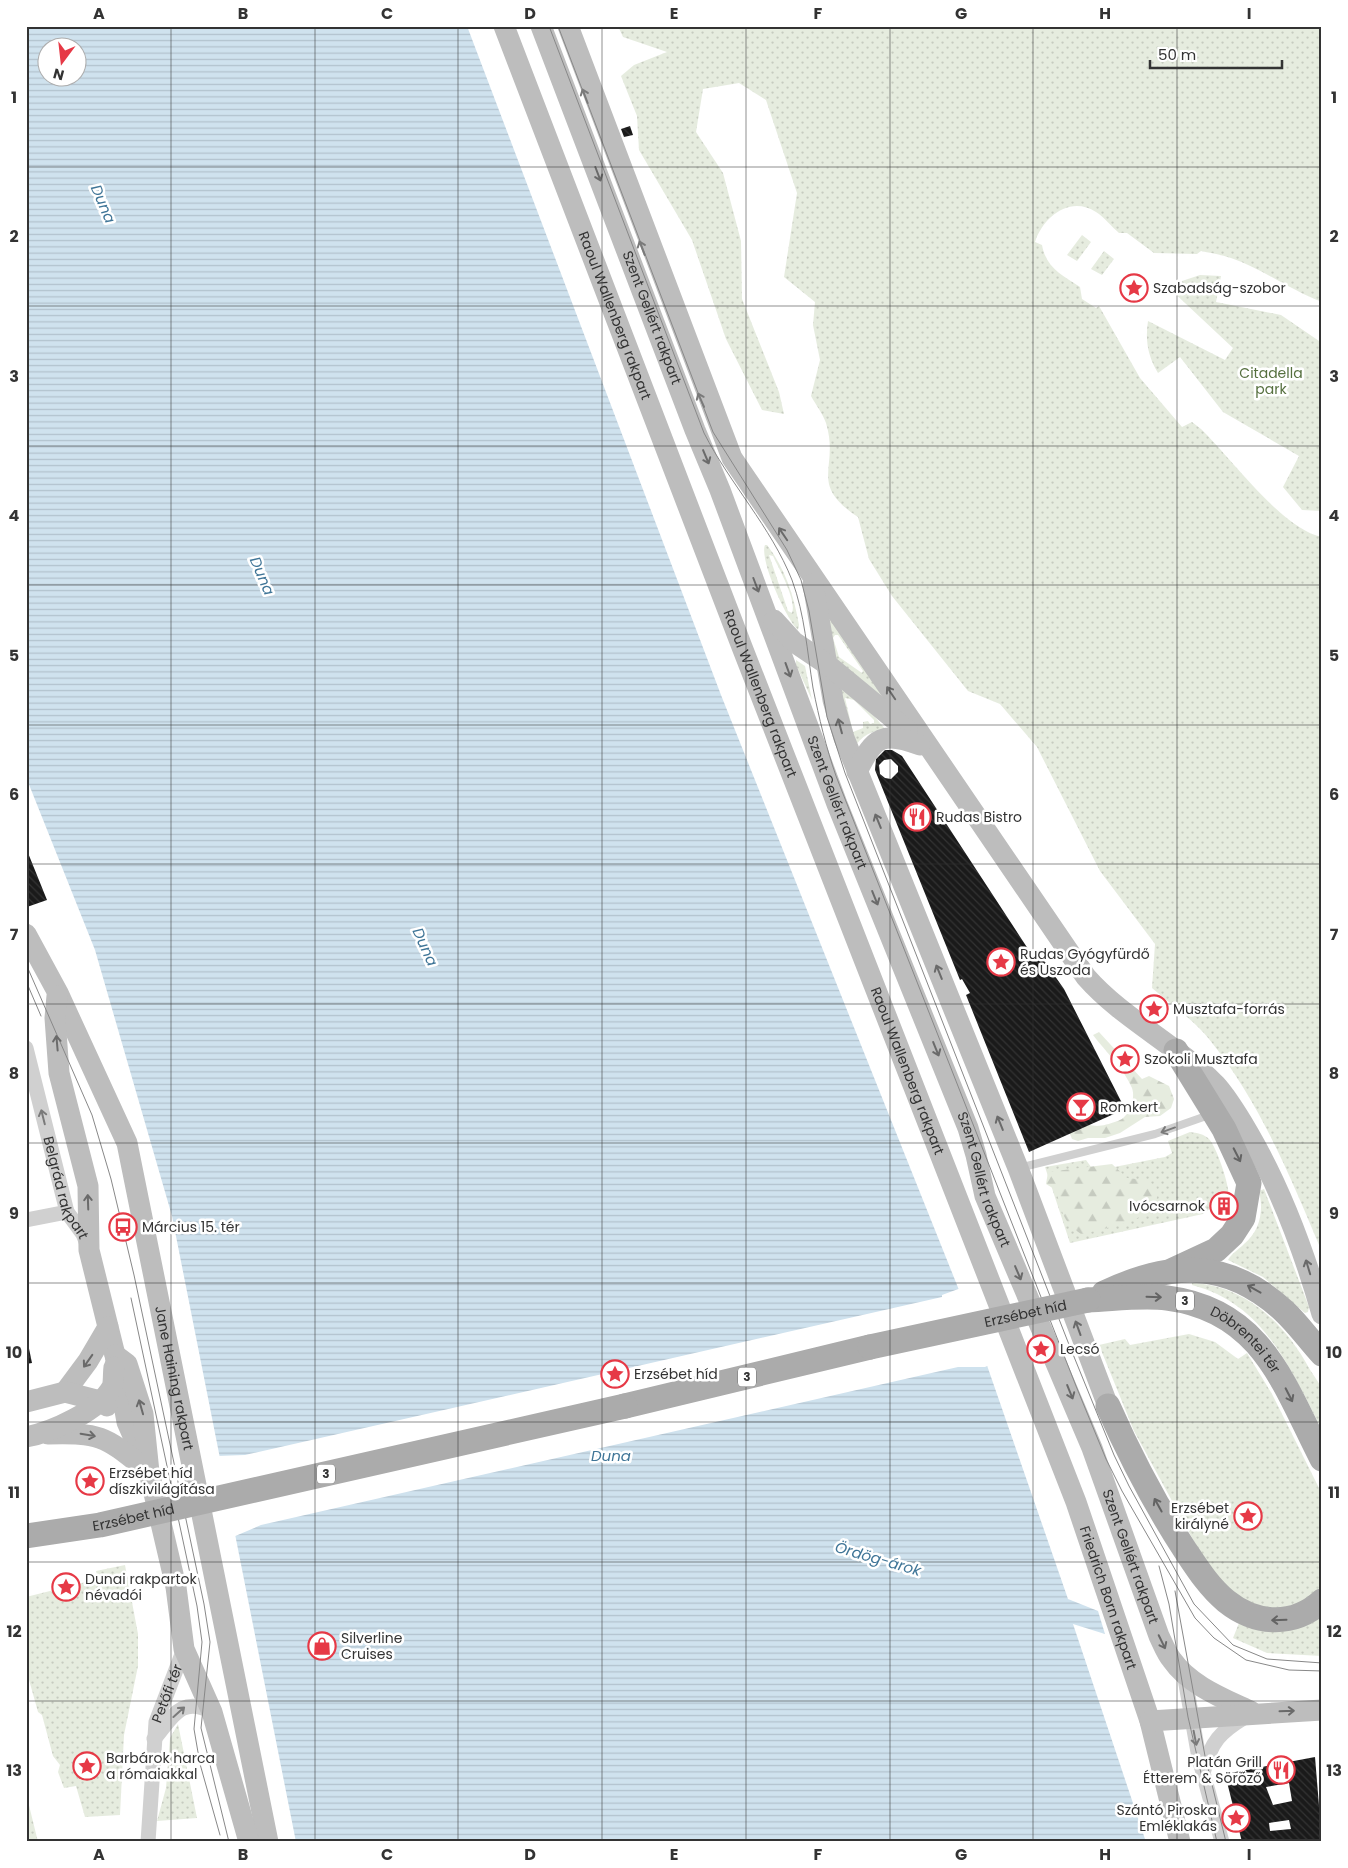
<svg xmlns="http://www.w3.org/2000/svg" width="1348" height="1868" font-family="Poppins,sans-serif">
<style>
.grass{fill:url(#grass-dots);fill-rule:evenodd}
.forest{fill:url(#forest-firs)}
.water{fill:url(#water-rules);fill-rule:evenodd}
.pier{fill:#fff}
.building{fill:url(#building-back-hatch);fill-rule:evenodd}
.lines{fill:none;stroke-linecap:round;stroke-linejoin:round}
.lane{stroke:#d0d0d0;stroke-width:8}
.street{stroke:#d0d0d0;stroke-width:15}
.secondary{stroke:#bdbdbd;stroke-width:21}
.primary{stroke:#ababab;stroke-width:25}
.tram{stroke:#888;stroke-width:1}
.primary-bridge{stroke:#ababab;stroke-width:25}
.oneway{stroke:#7a7a7a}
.oneway2{stroke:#6a6a6a}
.oneway3{stroke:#636363}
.grid{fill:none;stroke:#333;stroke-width:1;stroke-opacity:0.55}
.labels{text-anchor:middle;stroke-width:5;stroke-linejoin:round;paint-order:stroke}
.shield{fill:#fff;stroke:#707070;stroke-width:1}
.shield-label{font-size:12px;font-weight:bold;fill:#333}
.poi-label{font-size:14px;fill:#333;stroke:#fff;text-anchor:start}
.street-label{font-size:14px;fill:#333;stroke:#fff}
.park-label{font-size:14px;fill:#56703f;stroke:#fff}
.water-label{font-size:15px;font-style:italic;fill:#3f7597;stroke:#fff}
.neatline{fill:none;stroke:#333;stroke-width:2}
.grid-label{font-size:16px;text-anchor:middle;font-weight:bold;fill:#333}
</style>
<defs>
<pattern id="grass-dots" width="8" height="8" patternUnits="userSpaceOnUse" patternTransform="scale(1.25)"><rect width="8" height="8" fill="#e6ecdf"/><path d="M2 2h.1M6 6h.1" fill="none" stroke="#c6cbc0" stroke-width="1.8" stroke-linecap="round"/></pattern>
<pattern id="forest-firs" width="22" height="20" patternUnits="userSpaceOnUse" patternTransform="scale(1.25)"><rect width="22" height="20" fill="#e6ecdf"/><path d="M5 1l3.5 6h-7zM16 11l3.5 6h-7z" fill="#c6cbc0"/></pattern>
<pattern id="water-rules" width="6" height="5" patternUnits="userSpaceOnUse" patternTransform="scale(1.25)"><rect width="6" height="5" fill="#cfe2ee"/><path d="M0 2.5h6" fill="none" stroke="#b2c2cd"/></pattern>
<pattern id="building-back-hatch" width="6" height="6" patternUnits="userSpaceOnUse" patternTransform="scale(1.25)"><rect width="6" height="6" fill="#1a1a1a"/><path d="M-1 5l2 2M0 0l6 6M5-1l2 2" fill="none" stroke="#333"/></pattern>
</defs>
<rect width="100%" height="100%" fill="#fff"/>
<path class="grass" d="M618,26H1322V302C1290,290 1263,269 1231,258C1222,255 1211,253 1201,251L1197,254L1154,253L1127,233H1119C1112,227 1104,217 1096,212C1070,195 1043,217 1035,242L1042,245C1046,268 1062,275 1080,287L1082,299L1096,308L1099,306L1140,378L1182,427L1192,422L1201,429C1231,458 1283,530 1322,537V1252C1291,1178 1260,1102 1209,1039C1194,1020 1170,1004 1152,988L1155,944L1100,871L1037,747L1000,704L968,691L892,596L869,559L858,517C807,483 840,469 826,423C823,414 816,405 811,396L820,360L813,325L815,302L784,277L797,193L766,100L739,83L703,89L696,132L723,173L741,241L742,299L779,392L784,414L762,410L726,339L692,240L639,150L637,116L621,76L634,65L667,52L623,37Z
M1082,235L1091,242L1077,261L1067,255Z
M1104,251L1114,259L1102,275L1091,269Z
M1200,275L1221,276L1216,302L1281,315L1322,343V511L1302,510L1283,487L1299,456L1223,412L1180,357L1158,373C1148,356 1145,341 1148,321L1225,360L1233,348L1169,288L1179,282Z
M765,545H767C785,568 794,596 799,625L798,630C786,619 759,559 765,545ZM769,555L773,556C779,569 797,600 792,613L788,611Z
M828,614L883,697L835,660ZM835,635H838L863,671L862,673L839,657L833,638Z
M796,660L805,666L812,700L796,665Z
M840,687L874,716L886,730C872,730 861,736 854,748ZM845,698L854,700L874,720V723L870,724L868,721L863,722V728L853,732Z
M1190,1132C1197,1133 1204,1134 1209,1139C1217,1148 1229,1184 1229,1197L1220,1191L1212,1207L1203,1214L1070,1243L1045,1167L1086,1160L1094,1171L1165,1157L1172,1153L1168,1141Z
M1264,1189L1309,1307L1308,1312L1305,1313L1263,1277L1228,1260C1231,1254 1239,1249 1244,1244C1260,1231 1264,1211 1259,1191Z
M1192,1283C1245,1285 1285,1324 1309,1368C1313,1375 1320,1383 1322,1391C1324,1403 1322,1418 1322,1430C1290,1369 1265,1304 1192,1285Z
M1189,1334L1215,1342L1238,1359L1247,1353L1272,1394L1322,1494V1656L1267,1653L1233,1638L1247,1603L1229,1591L1209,1569L1134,1431L1099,1345L1125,1339L1130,1345Z
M125,1565L138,1634V1666L124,1735L120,1815L85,1817L76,1786L64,1788L58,1772L60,1765L53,1756L42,1715L38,1712L26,1669V1597L98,1579L96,1571Z
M178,1724L197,1818L157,1821L166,1788L170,1738Z
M26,1793L38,1842H26Z"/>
<path class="forest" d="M1099,1032L1142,1079L1149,1076L1169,1086L1174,1099L1171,1108L1160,1116L1145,1117L1120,1133L1105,1138H1088L1078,1141L1072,1139L1067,1127L1078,1121C1095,1128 1100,1127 1118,1121C1129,1117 1136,1099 1132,1088C1124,1069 1106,1052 1093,1035Z
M1112,1164L1127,1178L1145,1180L1156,1186C1167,1221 1104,1228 1081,1234C1062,1221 1062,1211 1056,1190L1046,1184L1048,1172Z"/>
<path class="water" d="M26,26H467L721,695L973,1325L1068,1599L1098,1611L1105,1634L1073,1624L1146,1842H296L172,1216L95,950L26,777ZM48,48H78V78H48Z"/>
<path class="pier" d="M961,1288L990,1365L985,1367H958L261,1525L233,1537L217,1456L245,1455L942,1297V1295Z"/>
<path class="building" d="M630,126L633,135L624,137L621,129Z
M885,750H892L902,756L1032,955L1038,952L1064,989L1125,1109L1029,1152L966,995L970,993L962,979L960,980L875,770L876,759ZM891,759L898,766V772L891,779L885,778L880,774L879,765L884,760Z
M26,848L47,900L27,907L26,906Z
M1224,1197L1230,1199L1226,1209L1219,1217L1214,1212Z
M26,1334L32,1363L26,1364Z
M1315,1757L1322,1842H1242L1225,1774ZM1289,1783L1292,1801L1273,1805L1266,1787ZM1289,1820L1291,1829L1270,1831L1269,1823Z"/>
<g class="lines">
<path class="lane" d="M1019,1168L1155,1134L1212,1114"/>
<g class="street">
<path id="s1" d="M26,1048L67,1212L83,1234L87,1244"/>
<path d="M26,1220L67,1212"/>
<path d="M1184,1673L1199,1758L1222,1842"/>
<path d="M154,1739C172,1718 181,1695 212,1712"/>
<path d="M1204,1770C1211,1742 1220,1732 1245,1717"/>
<path id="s2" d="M148,1842L156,1722L184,1649"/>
</g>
<g class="secondary">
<path id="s3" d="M504,26L742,647L1076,1502L1150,1721L1180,1842"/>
<path id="s4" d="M541,26L695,430L720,490L837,804L968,1128L976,1155L985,1196L1092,1448L1159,1636C1163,1644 1166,1653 1172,1660C1190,1686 1225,1699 1252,1712"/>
<path d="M568,26L732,458L1086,977C1123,1019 1176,1044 1215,1084C1228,1098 1239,1117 1249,1134C1282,1191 1304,1251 1322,1314"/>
<path d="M813,584L833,700L844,738L1018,1168L1108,1406"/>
<path d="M774,620L794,642L828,665L907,730"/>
<path d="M857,772C874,736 883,731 920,745"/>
<path id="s5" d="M26,934L58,993L127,1143L268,1842"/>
<path d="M57,996L55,1018L59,1073L88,1186L89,1250L115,1355L127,1422L141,1454"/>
<path d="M115,1355L127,1364L143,1414L149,1472L176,1587L184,1649L212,1712L249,1842"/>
<path d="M65,1392L88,1361L108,1327"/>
<path d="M26,1402L65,1392L100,1401L107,1406"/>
<path d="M48,1434C99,1433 104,1435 144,1468"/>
<path d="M26,1437C52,1432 99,1411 112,1387C114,1382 113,1373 114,1367"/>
<path d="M1150,1721L1322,1710"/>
</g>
<g class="primary">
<path d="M1173,1270L1216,1250L1232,1235L1243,1218L1249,1183L1224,1129L1176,1051"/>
<path d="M1104,1293C1170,1262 1227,1258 1284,1311C1298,1324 1309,1340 1322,1354"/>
<path id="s6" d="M1088,1300C1114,1299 1141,1295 1167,1298C1262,1310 1284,1385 1322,1459"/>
<path d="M625,1406L870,1347"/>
<path d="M1108,1406C1130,1456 1155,1504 1185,1550C1197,1568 1209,1587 1226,1601C1256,1625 1293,1627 1322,1601"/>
</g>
<path class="tram" d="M549,26L704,433C730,484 771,527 792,580C805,615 807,651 813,688C819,718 826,747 836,776L1076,1386L1106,1459L1122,1491L1195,1618L1214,1638L1246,1660L1289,1670L1322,1671
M558,26L713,432L787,550L801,580L809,611L827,717L845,773L1068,1342L1114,1455L1129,1486L1194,1604L1233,1645L1267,1659L1322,1663
M26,964L92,1115L111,1179L134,1275L204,1604L210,1642L201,1728L229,1842
M26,981L41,1016
M131,1298L197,1606L202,1642L194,1729L200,1764L220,1835
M1159,1566L1169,1604L1188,1717L1217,1842
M1175,1591L1205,1756L1226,1842"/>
<g class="primary-bridge">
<path id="s7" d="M870,1347L1088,1300"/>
<path id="s8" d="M26,1536L100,1525L625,1406"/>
</g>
</g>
<defs><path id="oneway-shaft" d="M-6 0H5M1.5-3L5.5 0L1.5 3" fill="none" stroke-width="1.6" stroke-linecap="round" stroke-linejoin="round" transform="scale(1.25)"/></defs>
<g class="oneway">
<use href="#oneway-shaft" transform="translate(585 96) rotate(-111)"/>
<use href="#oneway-shaft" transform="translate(642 248) rotate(-111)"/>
<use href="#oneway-shaft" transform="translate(701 400) rotate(-114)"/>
<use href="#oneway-shaft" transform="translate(43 1117) rotate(-104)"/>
<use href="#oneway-shaft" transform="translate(1168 1130) rotate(160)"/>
<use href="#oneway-shaft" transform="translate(179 1712) rotate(-42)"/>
<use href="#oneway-shaft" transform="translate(1195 1738) rotate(79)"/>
</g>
<g class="oneway2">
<use href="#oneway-shaft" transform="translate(598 174) rotate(69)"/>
<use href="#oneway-shaft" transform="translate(706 457) rotate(67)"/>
<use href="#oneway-shaft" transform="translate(783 534) rotate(-124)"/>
<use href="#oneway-shaft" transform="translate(756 585) rotate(69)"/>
<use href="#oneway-shaft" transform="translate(788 670) rotate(70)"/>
<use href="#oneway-shaft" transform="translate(891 693) rotate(-124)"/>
<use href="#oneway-shaft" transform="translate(840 726) rotate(-105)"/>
<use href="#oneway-shaft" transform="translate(878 821) rotate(-112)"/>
<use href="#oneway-shaft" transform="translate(875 898) rotate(68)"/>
<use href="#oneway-shaft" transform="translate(939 972) rotate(-112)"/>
<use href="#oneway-shaft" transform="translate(57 1043) rotate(-95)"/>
<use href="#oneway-shaft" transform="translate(936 1049) rotate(68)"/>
<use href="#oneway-shaft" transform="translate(1000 1123) rotate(-112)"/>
<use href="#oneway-shaft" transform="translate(88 1202) rotate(-92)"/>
<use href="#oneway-shaft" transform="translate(1308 1267) rotate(-107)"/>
<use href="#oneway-shaft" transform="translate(1018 1273) rotate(67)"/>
<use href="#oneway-shaft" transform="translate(1078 1328) rotate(-110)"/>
<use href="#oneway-shaft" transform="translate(88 1361) rotate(125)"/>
<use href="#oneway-shaft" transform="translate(1070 1392) rotate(68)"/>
<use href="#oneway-shaft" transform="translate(141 1407) rotate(-106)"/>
<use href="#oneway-shaft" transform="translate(88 1435) rotate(10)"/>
<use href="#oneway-shaft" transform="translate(1162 1642) rotate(64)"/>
<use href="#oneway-shaft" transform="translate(1287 1711) rotate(-2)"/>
</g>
<g class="oneway3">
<use href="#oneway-shaft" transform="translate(1237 1155) rotate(63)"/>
<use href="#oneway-shaft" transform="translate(1254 1289) rotate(-151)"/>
<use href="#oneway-shaft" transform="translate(1154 1297) rotate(2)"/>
<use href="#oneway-shaft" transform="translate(1289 1395) rotate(63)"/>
<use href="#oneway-shaft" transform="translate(1158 1505) rotate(-119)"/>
<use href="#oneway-shaft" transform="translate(1279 1620) rotate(178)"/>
</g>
<path class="grid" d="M171,26V1842M315,26V1842M458,26V1842M602,26V1842M746,26V1842M890,26V1842M1033,26V1842M1177,26V1842M26,167H1322M26,306H1322M26,446H1322M26,585H1322M26,725H1322M26,864H1322M26,1004H1322M26,1143H1322M26,1283H1322M26,1422H1322M26,1562H1322M26,1701H1322"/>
<defs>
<g id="sight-ring" transform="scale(1.4375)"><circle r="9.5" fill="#fff" stroke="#e63946" stroke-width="1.5"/><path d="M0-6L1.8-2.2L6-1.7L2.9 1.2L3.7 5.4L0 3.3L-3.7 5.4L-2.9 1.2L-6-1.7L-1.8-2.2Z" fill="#e63946"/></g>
<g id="restaurant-ring" transform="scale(1.4375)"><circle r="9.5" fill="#fff" stroke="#e63946" stroke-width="1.5"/><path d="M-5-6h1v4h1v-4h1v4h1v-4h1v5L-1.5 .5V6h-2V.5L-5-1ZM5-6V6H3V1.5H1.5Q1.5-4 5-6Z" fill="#e63946"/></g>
<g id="bar-ring" transform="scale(1.4375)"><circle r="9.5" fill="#fff" stroke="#e63946" stroke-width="1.5"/><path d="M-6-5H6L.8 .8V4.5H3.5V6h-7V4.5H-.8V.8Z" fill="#e63946"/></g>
<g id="building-ring" transform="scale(1.4375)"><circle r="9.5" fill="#fff" stroke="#e63946" stroke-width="1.5"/><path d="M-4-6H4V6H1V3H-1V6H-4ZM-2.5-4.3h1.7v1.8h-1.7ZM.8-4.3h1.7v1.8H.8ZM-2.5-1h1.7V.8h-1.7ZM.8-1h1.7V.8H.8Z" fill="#e63946"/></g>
<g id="bus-ring" transform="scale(1.4375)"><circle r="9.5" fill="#fff" stroke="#e63946" stroke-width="1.5"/><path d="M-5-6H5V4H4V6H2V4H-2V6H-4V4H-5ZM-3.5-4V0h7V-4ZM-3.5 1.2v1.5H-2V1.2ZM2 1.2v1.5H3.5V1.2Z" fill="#e63946"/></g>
<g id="shop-ring" transform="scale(1.4375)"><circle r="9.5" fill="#fff" stroke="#e63946" stroke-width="1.5"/><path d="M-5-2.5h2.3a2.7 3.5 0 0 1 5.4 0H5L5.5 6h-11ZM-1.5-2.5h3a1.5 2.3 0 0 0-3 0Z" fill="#e63946"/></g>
</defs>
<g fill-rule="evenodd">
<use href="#sight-ring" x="1134" y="288"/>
<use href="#restaurant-ring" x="917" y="817"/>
<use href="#sight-ring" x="1001" y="962"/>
<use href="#sight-ring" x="1154" y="1009"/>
<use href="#sight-ring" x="1125" y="1059"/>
<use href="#bar-ring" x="1081" y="1107"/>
<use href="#building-ring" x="1224" y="1206"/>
<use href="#bus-ring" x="123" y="1227"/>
<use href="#sight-ring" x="1041" y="1349"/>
<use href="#sight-ring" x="615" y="1374"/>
<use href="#sight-ring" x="90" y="1481"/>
<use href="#sight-ring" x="1248" y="1516"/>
<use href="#sight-ring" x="66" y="1587"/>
<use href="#shop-ring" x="322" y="1646"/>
<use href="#sight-ring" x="87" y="1766"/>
<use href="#restaurant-ring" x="1281" y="1770"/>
<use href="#sight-ring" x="1236" y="1818"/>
</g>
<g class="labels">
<g class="shield">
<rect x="1176" y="1291.5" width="18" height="19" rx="4"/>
<rect x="738" y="1367.5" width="18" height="19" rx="4"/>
<rect x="317" y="1464.5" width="18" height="19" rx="4"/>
</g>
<g class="shield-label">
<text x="1185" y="1305">3</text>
<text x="747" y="1381">3</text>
<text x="326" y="1478">3</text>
</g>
<g class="poi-label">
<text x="1153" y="293">Szabadság-szobor</text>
<text x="936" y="822">Rudas Bistro</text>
<text x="1020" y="959">Rudas Gyógyfürdő<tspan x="1020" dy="16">és Uszoda</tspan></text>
<text x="1173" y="1014">Musztafa-forrás</text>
<text x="1144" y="1064">Szokoli Musztafa</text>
<text x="1100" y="1112">Romkert</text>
<text x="1205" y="1211" text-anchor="end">Ivócsarnok</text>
<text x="142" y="1232">Március 15. tér</text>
<text x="1060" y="1354">Lecsó</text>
<text x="634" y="1379">Erzsébet híd</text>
<text x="109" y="1478">Erzsébet híd<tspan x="109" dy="16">díszkivilágítása</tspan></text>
<text x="1229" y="1513" text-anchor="end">Erzsébet<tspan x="1229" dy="16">királyné</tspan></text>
<text x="85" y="1584">Dunai rakpartok<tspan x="85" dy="16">névadói</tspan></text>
<text x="341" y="1643">Silverline<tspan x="341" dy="16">Cruises</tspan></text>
<text x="106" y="1763">Barbárok harca<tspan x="106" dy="16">a rómaiakkal</tspan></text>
<text x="1262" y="1767" text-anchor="end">Platán Grill<tspan x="1262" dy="16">Étterem &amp; Söröző</tspan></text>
<text x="1217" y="1815" text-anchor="end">Szántó Piroska<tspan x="1217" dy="16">Emléklakás</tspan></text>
</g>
<g class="street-label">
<text dy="5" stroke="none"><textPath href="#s3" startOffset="310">Raoul Wallenberg rakpart</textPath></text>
<text dy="5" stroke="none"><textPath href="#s4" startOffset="312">Szent Gellért rakpart</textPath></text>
<text dy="5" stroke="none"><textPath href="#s3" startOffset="715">Raoul Wallenberg rakpart</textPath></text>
<text dy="5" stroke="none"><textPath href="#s4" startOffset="831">Szent Gellért rakpart</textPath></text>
<text dy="5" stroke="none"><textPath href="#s3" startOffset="1120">Raoul Wallenberg rakpart</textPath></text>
<text dy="5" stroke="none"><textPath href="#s4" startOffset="1236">Szent Gellért rakpart</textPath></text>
<text dy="5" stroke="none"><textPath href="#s1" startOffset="146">Belgrád rakpart</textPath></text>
<text dy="5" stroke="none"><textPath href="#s7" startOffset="159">Erzsébet híd</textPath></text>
<text dy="5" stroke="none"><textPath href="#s6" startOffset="171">Döbrentei tér</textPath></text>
<text dy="5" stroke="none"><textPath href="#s5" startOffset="472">Jane Haining rakpart</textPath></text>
<text dy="5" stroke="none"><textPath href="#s8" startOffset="109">Erzsébet híd</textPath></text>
<text dy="5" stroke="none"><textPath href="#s4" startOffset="1641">Szent Gellért rakpart</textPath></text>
<text dy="5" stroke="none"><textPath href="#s3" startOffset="1684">Friedrich Born rakpart</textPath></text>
<text dy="5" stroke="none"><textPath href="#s2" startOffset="151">Petőfi tér</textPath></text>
</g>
<g class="park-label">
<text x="1271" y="378">Citadella<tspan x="1271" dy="16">park</tspan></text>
</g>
<g class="water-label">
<text transform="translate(103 204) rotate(67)" y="5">Duna</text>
<text transform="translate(262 576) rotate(67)" y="5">Duna</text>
<text transform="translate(425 947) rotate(66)" y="5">Duna</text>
<text x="611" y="1461">Duna</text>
<text transform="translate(878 1559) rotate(16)" y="5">Ördög-árok</text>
</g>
</g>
<rect width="1348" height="1868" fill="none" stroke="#ffffff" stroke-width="55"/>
<g transform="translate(62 62) rotate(195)"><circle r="24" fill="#ffffff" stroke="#adadad"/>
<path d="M0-4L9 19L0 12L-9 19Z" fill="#e63946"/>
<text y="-8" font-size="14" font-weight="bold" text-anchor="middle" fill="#333333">N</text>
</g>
<path d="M1150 60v8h132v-8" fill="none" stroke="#333333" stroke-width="2.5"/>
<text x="1158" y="60" font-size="15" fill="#333333" stroke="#ffffff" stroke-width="4" paint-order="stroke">50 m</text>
<rect x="28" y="28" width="1292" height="1812" class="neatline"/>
<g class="grid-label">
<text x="99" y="19">A</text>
<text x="243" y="19">B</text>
<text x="387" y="19">C</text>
<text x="530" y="19">D</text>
<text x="674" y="19">E</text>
<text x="818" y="19">F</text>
<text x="961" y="19">G</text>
<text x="1105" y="19">H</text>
<text x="1249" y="19">I</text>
<text x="14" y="103">1</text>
<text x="1334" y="103">1</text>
<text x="14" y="242">2</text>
<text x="1334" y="242">2</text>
<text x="14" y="382">3</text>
<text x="1334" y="382">3</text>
<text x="14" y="521">4</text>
<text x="1334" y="521">4</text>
<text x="14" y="661">5</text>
<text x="1334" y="661">5</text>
<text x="14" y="800">6</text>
<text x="1334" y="800">6</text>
<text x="14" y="940">7</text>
<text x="1334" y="940">7</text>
<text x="14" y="1079">8</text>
<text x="1334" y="1079">8</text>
<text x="14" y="1219">9</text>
<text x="1334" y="1219">9</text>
<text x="14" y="1358">10</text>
<text x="1334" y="1358">10</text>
<text x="14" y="1498">11</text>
<text x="1334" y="1498">11</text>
<text x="14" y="1637">12</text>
<text x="1334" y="1637">12</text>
<text x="14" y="1776">13</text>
<text x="1334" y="1776">13</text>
<text x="99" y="1860">A</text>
<text x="243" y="1860">B</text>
<text x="387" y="1860">C</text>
<text x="530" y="1860">D</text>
<text x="674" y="1860">E</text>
<text x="818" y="1860">F</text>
<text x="961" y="1860">G</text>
<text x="1105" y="1860">H</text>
<text x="1249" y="1860">I</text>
</g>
</svg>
